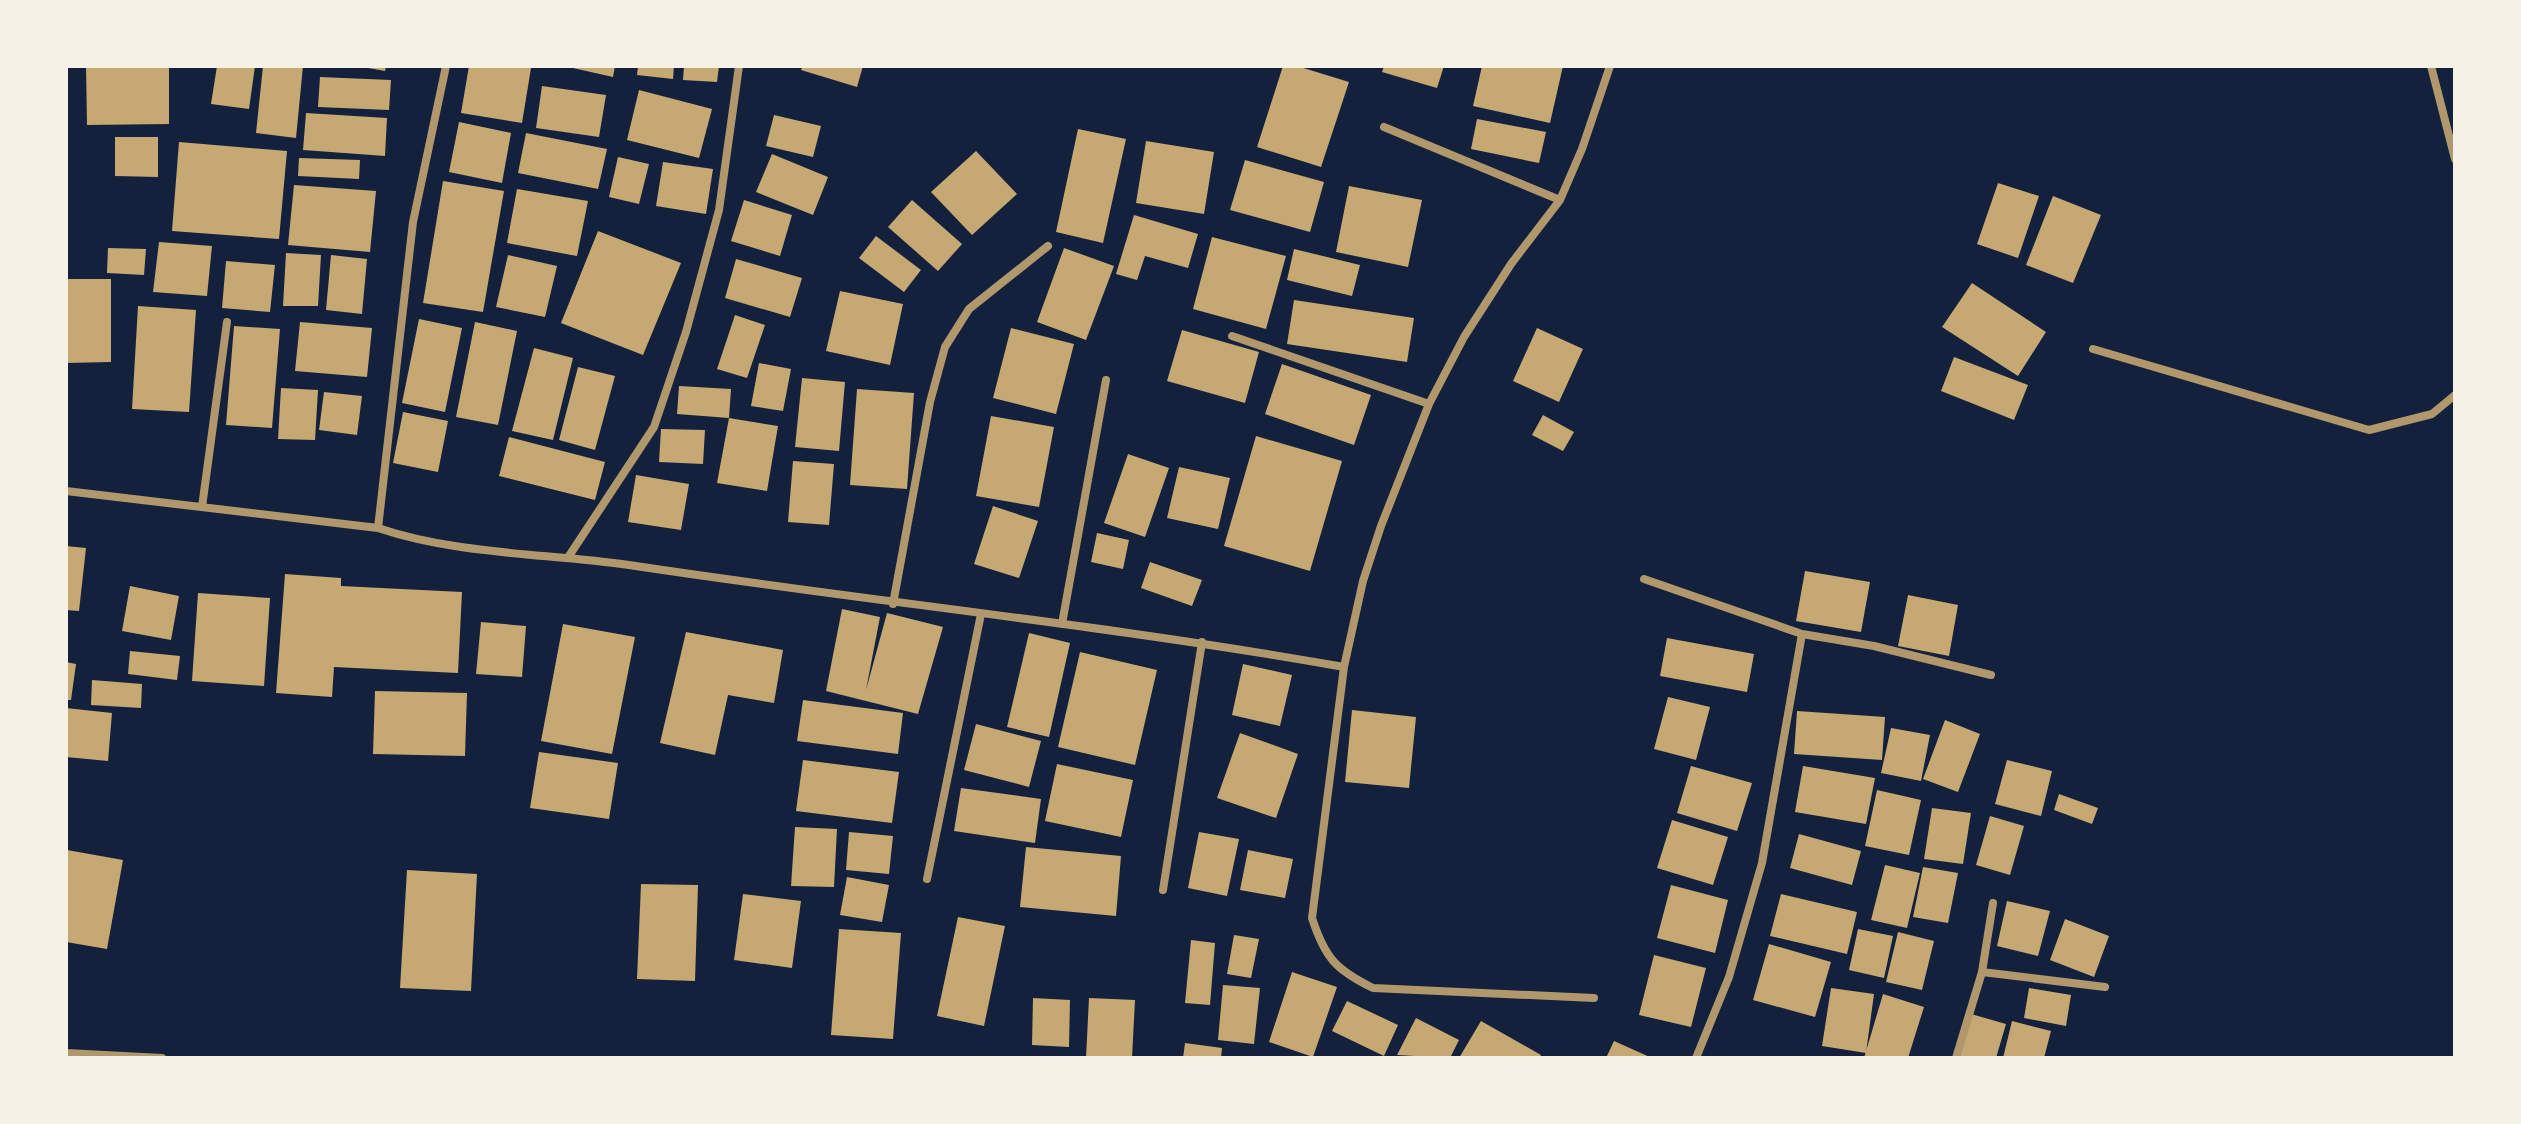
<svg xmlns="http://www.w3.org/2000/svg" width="2521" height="1124" font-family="'Source Serif 4',serif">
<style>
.building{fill:#c6a872}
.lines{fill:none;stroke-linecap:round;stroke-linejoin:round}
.minor{stroke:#b1986c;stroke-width:8}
</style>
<rect width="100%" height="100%" fill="#14213d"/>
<path class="building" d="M86,66H169V124L87,125Z
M217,66H255L249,109L211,104Z
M263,66H303L296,138L256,133Z
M357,66H386L385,71Z
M469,66L531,68L522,123L461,113Z
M564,66H615L613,77Z
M638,66H674L673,79L637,75Z
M684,66H719L717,82L683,80Z
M803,66H863L857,87L801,70Z
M1283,66H1297L1349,82L1321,167L1257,147Z
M1384,66H1444L1437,88L1382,72Z
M1482,66H1563L1550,123L1473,106Z
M320,77L391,80L389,110L318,107Z
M542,86L606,95L599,137L536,128Z
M639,90L712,109L699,158L627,140Z
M306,113L387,118L385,156L303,150Z
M774,115L821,126L813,157L766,146Z
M1477,119L1546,132L1539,163L1471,149Z
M459,122L511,133L502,183L449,172Z
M1078,129L1126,139L1103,243L1056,232Z
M526,133L607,149L598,189L518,173Z
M115,137H158V177L115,176Z
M1146,141L1214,152L1204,214L1136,203Z
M179,142L287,151L279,239L172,231Z
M976,151L1017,194L972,235L931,192Z
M772,154L828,177L813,215L756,192Z
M618,157L649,164L639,204L609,197Z
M299,158L360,160L359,179L298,176Z
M1245,160L1324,182L1310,232L1230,210Z
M663,162L713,169L706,214L656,206Z
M443,181L504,191L483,312L423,303Z
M1998,183L2039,196L2018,258L1977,244Z
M294,185L376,191L370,252L288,245Z
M1349,186L1422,200L1408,267L1336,252Z
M517,189L588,201L577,256L507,243Z
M2053,196L2101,215L2073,283L2026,265Z
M744,200L792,215L780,256L731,241Z
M912,200L962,244L938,271L888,227Z
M1134,215L1198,234L1188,268L1145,256L1137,280L1116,274Z
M598,231L681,263L643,355L561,323Z
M876,236L921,270L904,292L859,258Z
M1212,237L1286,256L1266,329L1193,309Z
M159,242L212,246L207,296L153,292Z
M108,248L146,249L144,275L107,273Z
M1064,248L1114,266L1086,340L1037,322Z
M1294,249L1360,265L1352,296L1287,280Z
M286,253L321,255L318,306H283Z
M331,255L367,259L362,314L326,310Z
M508,255L557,266L545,317L496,307Z
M736,259L802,278L790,317L725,298Z
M226,261L275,265L270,312L222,308Z
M66,279H111V362L66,363Z
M1972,283L2046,332L2018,376L1942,327Z
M840,291L903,304L890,365L826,351Z
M1294,300L1414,318L1407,362L1287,344Z
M138,306L196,310L189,412L132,409Z
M735,315L765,325L747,378L717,369Z
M419,319L462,328L445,412L402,403Z
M300,322L372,328L367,377L295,371Z
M475,322L517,331L498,425L456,417Z
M234,326L280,329L272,428L226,425Z
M1011,328L1074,344L1056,414L993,398Z
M1537,328L1583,349L1559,402L1513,381Z
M1182,330L1259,352L1245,403L1167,381Z
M534,348L573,358L553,440L512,431Z
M1954,357L2028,385L2014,420L1941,391Z
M759,363L791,369L783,411L751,406Z
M1282,364L1371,395L1354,445L1265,414Z
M578,367L615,376L595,450L559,440Z
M802,378L845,382L839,451L795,447Z
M679,386L731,389L729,418L677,414Z
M281,388L318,390L315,440L278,439Z
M857,389L914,393L907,489L850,485Z
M324,392L362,396L357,435L319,430Z
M403,412L448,421L438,472L393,463Z
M1543,415L1574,432L1563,451L1532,435Z
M991,416L1054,427L1039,507L976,496Z
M729,418L778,426L767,491L717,483Z
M661,429L705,430L703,464L659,462Z
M1256,436L1342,461L1310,571L1224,546Z
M509,437L605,462L595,500L499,476Z
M1128,454L1169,468L1145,537L1104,523Z
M793,461L834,464L829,525L788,522Z
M1179,467L1230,478L1218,529L1167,518Z
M636,475L689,484L681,530L628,522Z
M993,506L1038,521L1019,578L974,564Z
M1097,533L1129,540L1123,569L1091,562Z
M66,546L86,548L79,611L66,610Z
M1150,562L1202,580L1192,606L1141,588Z
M1805,571L1870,582L1861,632L1796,621Z
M285,574L341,578V586L462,592L458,673L334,667L332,697L276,693Z
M130,586L179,596L171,640L122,631Z
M198,593L270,598L264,686L192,681Z
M1908,595L1958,605L1949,656L1898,646Z
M842,609L880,617L866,690L887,613L943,627L918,714L826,691Z
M481,622L526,626L522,677L476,674Z
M563,624L635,637L612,754L541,741Z
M686,632L783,650L774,703L728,695L715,755L660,743Z
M1029,633L1070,643L1049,737L1007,727Z
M1667,638L1754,654L1747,692L1660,676Z
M130,651L180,656L177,680L128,674Z
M1080,652L1157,670L1135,765L1058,747Z
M66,662L76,664L71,700H66Z
M1243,664L1292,675L1280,726L1232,715Z
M92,680L142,684L141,708L91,705Z
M375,691L467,693L465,756L373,754Z
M1668,697L1710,707L1696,760L1654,749Z
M803,700L903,713L898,754L797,741Z
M66,708L112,713L108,761L66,757Z
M1352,710L1416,717L1409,788L1345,782Z
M1797,711L1885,717L1882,760L1794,754Z
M1945,720L1980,734L1958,792L1923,779Z
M976,724L1041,741L1029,787L964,770Z
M1891,728L1930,735L1921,781L1881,773Z
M1240,733L1298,754L1276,818L1217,798Z
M539,752L618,763L609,819L530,808Z
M803,760L899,772L892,823L796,811Z
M2007,760L2052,771L2041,816L1995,804Z
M1057,764L1133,780L1121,837L1045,821Z
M1691,766L1752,783L1737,831L1677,813Z
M1803,766L1875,778L1866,824L1795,812Z
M961,788L1041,799L1035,843L954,831Z
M1877,790L1921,800L1909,855L1865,846Z
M2059,794L2098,808L2092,824L2054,810Z
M1932,808L1971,813L1963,864L1924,859Z
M1990,816L2024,826L2010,875L1976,865Z
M1672,820L1728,837L1713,885L1657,868Z
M795,827L837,829L834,887L791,886Z
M849,832L893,836L889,874L846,870Z
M1199,832L1239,839L1227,896L1188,888Z
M1799,834L1861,851L1852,885L1790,868Z
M1026,847L1121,856L1116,916L1020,907Z
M67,850L123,860L107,949L66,942Z
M1248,850L1293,859L1285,898L1240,890Z
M1885,865L1920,873L1907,928L1871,920Z
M1923,867L1958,873L1948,923L1913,917Z
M407,870L477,874L471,991L400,988Z
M847,877L889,885L882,922L840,915Z
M641,884L698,885L695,981L637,979Z
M1671,885L1728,900L1715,953L1657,938Z
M743,894L801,901L792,968L734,960Z
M1781,894L1857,912L1847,954L1770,936Z
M2007,901L2050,911L2038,956L1997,946Z
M958,917L1005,926L984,1026L937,1016Z
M2065,919L2109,936L2094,977L2050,960Z
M839,929L901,933L893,1039L831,1035Z
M1858,929L1893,936L1884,978L1849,970Z
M1898,932L1934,941L1922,990L1886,982Z
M1234,935L1259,939L1251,978L1227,974Z
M1191,940L1215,943L1210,1005L1185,1003Z
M1769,944L1831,962L1815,1017L1753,1000Z
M1654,955L1706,968L1691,1027L1639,1015Z
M1292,972L1337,987L1313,1057L1269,1042Z
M1223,985L1260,988L1254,1044L1218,1040Z
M1831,988L1874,994L1866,1053L1822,1046Z
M2029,988L2071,995L2066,1026L2024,1018Z
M1883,994L1924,1007L1908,1058H1864Z
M1033,998L1070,1000L1069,1047L1032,1045Z
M1089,998L1135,1000L1132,1058H1086Z
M1347,1001L1398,1025L1384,1056L1332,1031Z
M1971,1014L2006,1024L1996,1058H1958Z
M1416,1018L1459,1040L1450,1058L1397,1055Z
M1481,1021L1541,1055L1540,1058H1459Z
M2012,1021L2051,1031L2044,1058H2003Z
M1614,1041L1652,1058H1606Z
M1185,1043L1222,1048L1221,1058H1183Z"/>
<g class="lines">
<path class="minor" d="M2431,66L2455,159
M1384,127L1560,200
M1232,336L1429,404
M2093,349L2369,430L2432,414L2455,395
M66,491L378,528C458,555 545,553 629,565C867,601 1107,625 1344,667
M202,507L227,322
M378,528L413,222L446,66
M569,556L654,427L686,332L719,210L739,66
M1644,579L1802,634L1874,646L1991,675
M893,604L930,402L945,347L969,309L1048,246
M1062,624L1106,380
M927,879L981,614
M1163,890L1202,642
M1982,972L2105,987
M1594,998L1373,988C1336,970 1325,958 1312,918L1344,667L1363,581L1381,526L1429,404L1464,337L1511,264L1560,200L1582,149L1610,66
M66,1053L162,1058
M1696,1058L1729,977L1762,863L1802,634
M1956,1058L1982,972L1993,903"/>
</g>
<rect width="2521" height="1124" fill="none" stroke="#f6f1e7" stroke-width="136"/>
</svg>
